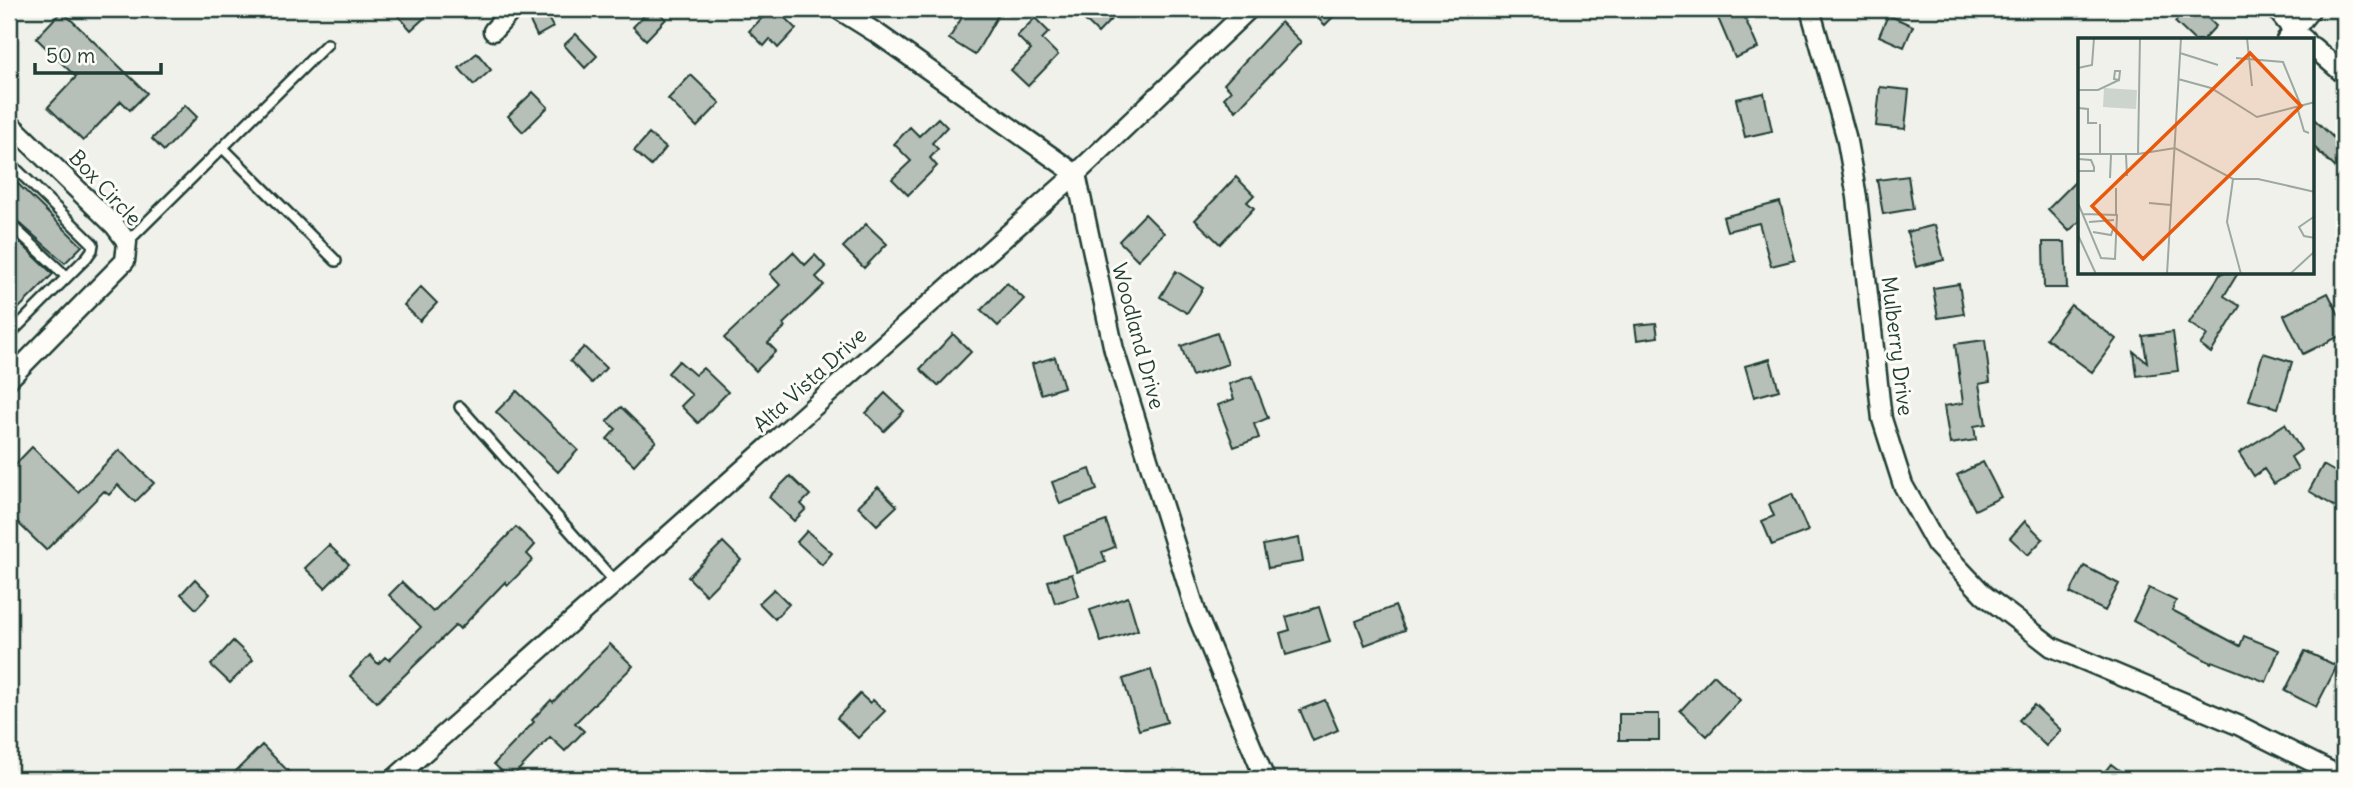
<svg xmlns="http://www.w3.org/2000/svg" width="2353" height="788" font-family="Delius,sans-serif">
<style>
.building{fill:#b6bfb8;stroke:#1f3d34;stroke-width:2}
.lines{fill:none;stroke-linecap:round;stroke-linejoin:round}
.lane-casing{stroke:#1f3d34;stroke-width:14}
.street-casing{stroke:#1f3d34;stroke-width:23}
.lane{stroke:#fdfcf7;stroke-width:9}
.street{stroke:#fdfcf7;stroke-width:18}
.labels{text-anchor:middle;stroke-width:6;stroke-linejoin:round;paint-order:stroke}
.street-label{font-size:21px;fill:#1f3d34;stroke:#fdfcf7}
.inset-road{fill:none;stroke:#9ca9a2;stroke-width:2}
.view{fill:#e8590c;fill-opacity:0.15;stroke:#e8590c;stroke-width:3.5}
.inset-edge{fill:none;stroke:#1f3d34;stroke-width:3.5}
</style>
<rect width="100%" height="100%" fill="#f0f1eb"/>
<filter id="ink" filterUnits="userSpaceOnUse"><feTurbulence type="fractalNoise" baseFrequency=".0143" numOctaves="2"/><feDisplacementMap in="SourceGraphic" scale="14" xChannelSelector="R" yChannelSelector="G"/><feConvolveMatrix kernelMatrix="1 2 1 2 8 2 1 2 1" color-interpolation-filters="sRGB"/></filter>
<g filter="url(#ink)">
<path class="building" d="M392,9H434L411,30Z
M524,9H543L553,27L537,36Z
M650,9H655L666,19L646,40L633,27Z
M771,9H776L796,29L778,48L770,39L764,46L749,31Z
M967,9H988L998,15L975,55L949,39Z
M1073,9H1121L1098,33Z
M1308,9H1341L1325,25Z
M1741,9L1758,48L1735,58L1718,18Z
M2187,9H2198L2216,26L2203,40H2194L2175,22Z
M62,11L147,93L130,110L121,101L83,141L48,107L76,77L36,38Z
M1888,15L1913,26L1904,47L1879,36Z
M1035,18L1049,32L1042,39L1058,55L1028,86L1011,70L1031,50L1017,36Z
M1281,22L1301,42L1236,111L1224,98L1231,91L1224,84Z
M576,34L597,56L585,68L564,45Z
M477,53L491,70L474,85L459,68Z
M691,75L720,103L697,127L668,99Z
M1880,87L1909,90L1905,129L1876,126Z
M533,92L548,107L523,132L508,116Z
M1764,93L1772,131L1745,137L1736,99Z
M185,105L197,117L164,151L152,139Z
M938,118L947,127L932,143L938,149L930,158L937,166L908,195L892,179L911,161L894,144L910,127L919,136Z
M2313,118L2344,148V176L2313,146Z
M649,134L666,148L651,166L634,151Z
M9,175L82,246L65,263L14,218L9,216Z
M1908,176L1913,209L1883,214L1877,180Z
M1236,177L1254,195L1247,202L1254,208L1220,244L1195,220Z
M2080,177V221L2069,231L2048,209Z
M1780,202L1795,260L1771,266L1759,223L1727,231L1723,217Z
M1145,214L1164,233L1138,260L1119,241Z
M866,224L887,244L864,268L843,247Z
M1935,225L1944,260L1916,267L1907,232Z
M9,232L53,274L9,318Z
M2043,242H2065L2067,288H2044Z
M793,252L805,265L815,255L826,267L816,277L824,285L783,324L785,327L768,343L776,351L756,371L724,338L780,285L770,274Z
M1176,271L1203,288L1187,313L1160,297Z
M2221,273H2238L2224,296L2240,306L2211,353L2200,345L2207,335L2189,323Z
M1007,283L1024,299L998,326L981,310Z
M1959,284L1964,314L1938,318L1933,288Z
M421,287L437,303L420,321L404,305Z
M2328,293L2344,325V334L2303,354L2284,315Z
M2071,305L2116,339L2092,372L2046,338Z
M1656,323L1658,337L1637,340L1635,325Z
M2173,332L2178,371L2137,376L2134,352L2147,362L2143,336Z
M1217,333L1228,364L1192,376L1181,346Z
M953,334L971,352L938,386L920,369Z
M1985,340L1990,382L1979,384L1986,424L1974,426L1976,440L1950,444L1944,406L1963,403L1955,344Z
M584,347L606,368L592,383L570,361Z
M2263,353L2292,362L2278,408L2249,400Z
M1055,357L1064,387L1041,394L1032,364Z
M1770,359L1779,390L1754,397L1745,366Z
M679,361L695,375L703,368L728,392L698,423L681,406L692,395L668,373Z
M1252,376L1268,418L1254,424L1259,438L1234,447L1218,405L1234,399L1229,384Z
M517,391L578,450L558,472L496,412Z
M885,393L904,411L884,431L866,413Z
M621,407L656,441L634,465L607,439L616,429L607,421Z
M2285,424L2301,450L2291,457L2298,469L2274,484L2264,469L2254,476L2239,453Z
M32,447L78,492L119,450L154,483L135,502L118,485L109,495L104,491L46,550L9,514V471Z
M1983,462L2001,497L1975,510L1957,475Z
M2323,465L2344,477V512L2309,491Z
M1090,469L1097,490L1060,504L1052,482Z
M790,476L810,495L801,504L806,509L794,521L769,497Z
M878,487L897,506L877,525L858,506Z
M1792,494L1808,531L1772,545L1762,521L1774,516L1769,504Z
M1106,521L1115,547L1102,552L1106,562L1077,572L1064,536Z
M2025,521L2043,539L2028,555L2010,538Z
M516,527L535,545L527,554L533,560L508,585L505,582L460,629L456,625L377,702L350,676L370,655L378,664L385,657L389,660L421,627L389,595L402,582L433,612Z
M807,531L832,553L822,565L797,542Z
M1299,538L1303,562L1268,568L1263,545Z
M723,542L741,560L706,595L688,577Z
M329,545L349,564L325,588L305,568Z
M2084,566L2119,584L2105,611L2070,593Z
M1072,574L1079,596L1055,603L1048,581Z
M195,579L210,594L196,609L181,594Z
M2149,588L2176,601L2172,610L2240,646L2244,636L2279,650L2266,682L2212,661L2211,663L2133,621Z
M774,589L789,604L775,619L759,603Z
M1128,597L1138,630L1101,642L1090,610Z
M1395,606L1405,630L1365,645L1356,621Z
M1319,607L1330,642L1286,655L1280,633L1290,630L1286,617Z
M233,641L253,660L230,683L211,665Z
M610,644L633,666L575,723L584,731L565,751L550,737L510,779L494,764L534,722L532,720L551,700L553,702Z
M2305,651L2337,666L2316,707L2285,691Z
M1151,670L1167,722L1139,730L1123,679Z
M1714,675L1740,700L1707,736L1680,711Z
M860,694L870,703L873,700L885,711L858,738L837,718Z
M1325,700L1338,730L1313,741L1300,710Z
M2034,705L2061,730L2046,746L2019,720Z
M1619,714H1659V740H1619Z
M262,745L290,773L284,779H228Z
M2111,764L2131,779H2099Z"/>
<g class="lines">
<g class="lane-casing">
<path id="lane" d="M223,148L336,261
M9,162L93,244L92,250L87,257L9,335
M9,223L67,277
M127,242L327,44
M460,407L616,583
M2313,779L2320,766"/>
</g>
<g class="street-casing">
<path id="street" d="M838,9L878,34L1076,174L1114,350L1197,615L1265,779
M1810,9L1846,136L1857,197L1882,419L1903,485L1936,544L1984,595L2052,647L2240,726L2344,778
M2276,9L2293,30L2305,40
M493,31L513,9
M2286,40L2311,9
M2313,47L2344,74
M9,123L115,226L127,242L125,261L9,379
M394,779L1076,174L1249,9"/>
</g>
<use href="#lane" class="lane"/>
<use href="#street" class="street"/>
</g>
</g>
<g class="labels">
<g class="street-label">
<text transform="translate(105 188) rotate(47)" y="7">Box Circle</text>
<text transform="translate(1138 336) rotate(75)" y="7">Woodland Drive</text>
<text transform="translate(1897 346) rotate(83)" y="7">Mulberry Drive</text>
<text transform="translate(810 380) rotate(-42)" y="7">Alta Vista Drive</text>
</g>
</g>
<g transform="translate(2078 38)">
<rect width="236" height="236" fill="#f0f1eb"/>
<path d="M26,50L59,52L58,71L25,69Z" fill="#cdd3cd"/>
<path class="inset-road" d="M169,0L174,48M102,15L140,27M158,20L205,24L223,68M0,30L14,27L16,0M37,33H42L41,42L36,41ZM100,41L133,50L179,79L237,64M0,52H20L41,42M219,69L226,93L231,95M0,70L10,71V85H19M0,116H60L97,110L155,141H180L237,154M60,116L62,0M22,117V86M48,117L49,138M0,121L13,122L16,129V133H0M32,140L33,117M155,141L149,184L163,236M0,165L23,220L37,221L39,177L5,176M71,165L93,167M38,176V150M237,178L221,189L226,198L237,200M11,184L36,182M15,194L33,197L36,188M0,197L18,236M89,236L103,0M212,236L237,213"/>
<path class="view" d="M172,15L223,68L65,221L14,168Z"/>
<rect width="236" height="236" class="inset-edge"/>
</g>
<rect width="2353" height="788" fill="none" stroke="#fdfcf7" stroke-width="35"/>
<rect x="18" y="18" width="2318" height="753" fill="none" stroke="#1f3d34" stroke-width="2.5" filter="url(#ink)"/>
<path d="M35 63v10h126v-10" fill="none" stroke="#1f3d34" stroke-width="3.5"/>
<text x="46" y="63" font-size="21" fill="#1f3d34" stroke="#fdfcf7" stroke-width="5" paint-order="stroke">50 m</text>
</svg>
